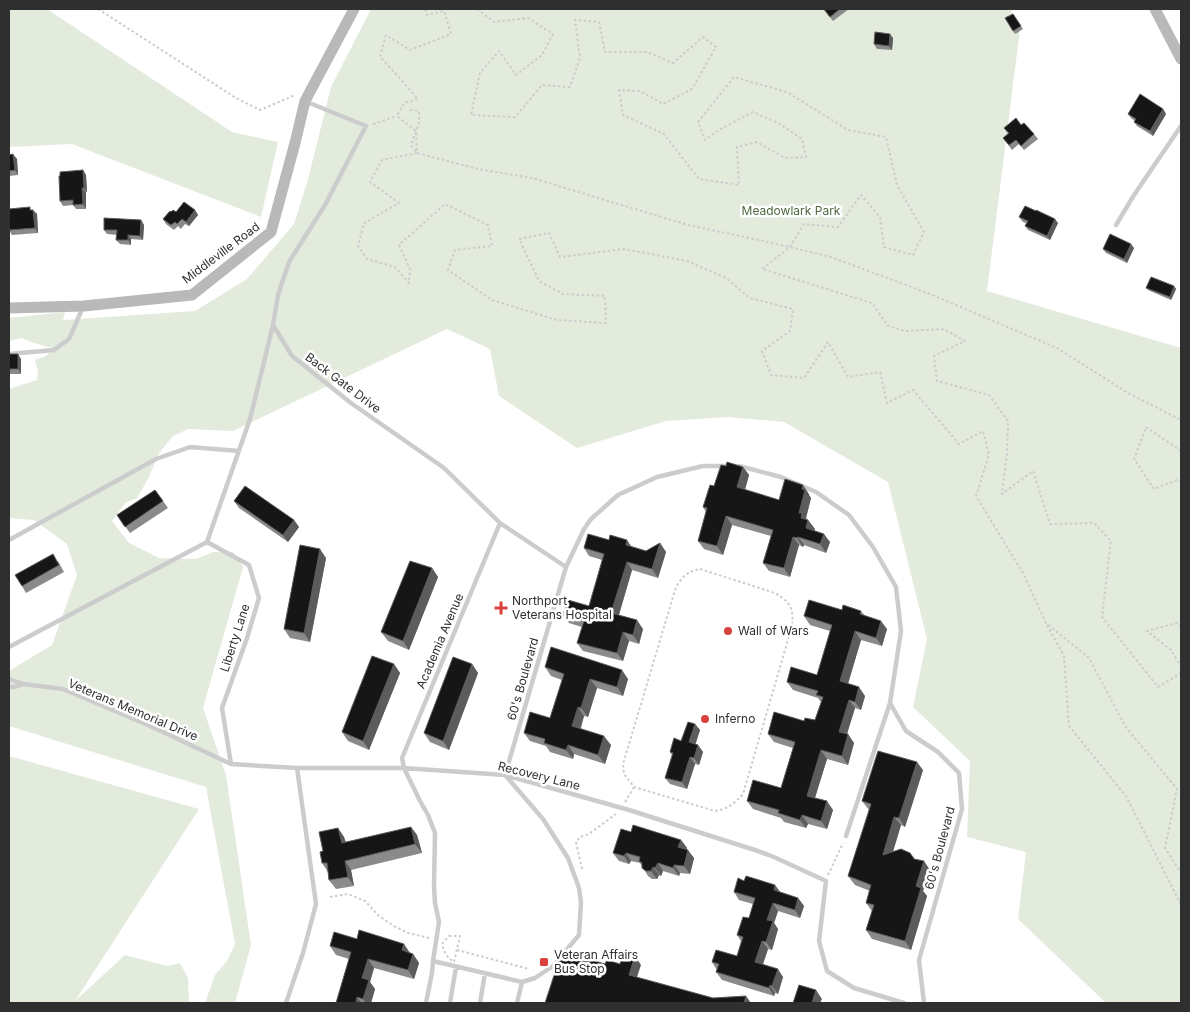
<svg xmlns="http://www.w3.org/2000/svg" width="1190" height="1012" font-family="Inter,sans-serif">
<style>
.green{fill:#e3ebdd}
.lines{fill:none;stroke-linecap:round;stroke-linejoin:round}
.path{stroke:#ccc;stroke-width:2;stroke-dasharray:2.5 2.5;stroke-linecap:butt}
.lane{stroke:#ccc;stroke-width:4.5}
.secondary{stroke:#b9b9b9;stroke-width:11}
.wall{fill:#8a8a8a}
.shaded-wall{fill:#5c5c5c}
.building{fill:#161616;stroke:#5c5c5c}
.poi-dot{fill:#d9423e;stroke:#fff;stroke-width:2}
.labels{text-anchor:middle;stroke-width:5;stroke-linejoin:round;paint-order:stroke}
.park-label{font-size:12px;fill:#4e673f;stroke:#fff}
.street-label{font-size:12px;fill:#2f2f2f;stroke:#fff}
.poi-label{font-size:12px;fill:#2f2f2f;stroke:#fff;text-anchor:start}
</style>
<rect width="100%" height="100%" fill="#fff"/>
<path class="green" d="M9,9H47L232,132L278,142L261,217L72,144L9,147Z
M371,9H1010L1020,29L987,291L1181,348V1003H1106L1018,919L1026,852L967,837L970,761L913,707L927,639L888,482L784,422L729,417L666,421L577,448L499,396L490,349L447,329L233,431L188,429L173,436L159,453L148,479L137,498L125,503L112,521L129,543L159,558L196,559L213,552H233L243,567L203,708L226,775L251,945L235,1003H205L215,975L227,961L235,944L206,787L9,726V671L52,645L77,575L67,544L34,520L9,518V389L37,380L38,371L35,360L46,356L54,348L48,347L31,342L22,338L9,341V318L65,312L63,320L195,311L247,279L294,224L308,179L331,87Z
M9,756L199,809L75,1001L125,955L167,966L180,963L188,978L189,1003H9Z"/>
<g class="lines">
<path class="path" d="M98,9L236,98L260,110L295,95
M425,9L427,15L444,11L451,34L410,50L386,35L380,57L397,75L418,99L404,103L397,116L416,131L417,153L382,160L370,182L399,203L364,223L358,246L367,259L395,267L409,283L410,269L399,245L445,204L488,225L492,246L455,250L448,270L492,300L557,320L606,323L605,296L563,294L539,281L519,239L549,233L560,257L624,249L687,261L726,278L750,298L793,309L790,331L762,351L771,375L804,378L828,342L848,377L880,372L887,403L913,390L959,444L983,431L989,455L976,496L1023,573L1046,623L1089,658L1125,726L1177,789L1165,848L1181,873
M477,9L494,22L528,18L553,34L542,55L516,75L499,51L480,73L471,115L515,117L542,85L570,87L580,58L575,20L599,22L605,52H647L673,63L703,37L716,47L692,89L663,104L640,91L619,90L623,115L664,134L699,179L739,185L737,147L757,142L785,158L806,157L802,139L778,123L753,112L717,131L705,140L698,122L734,77L787,92L848,130L886,137L897,185L924,232L913,255L884,247L880,217L861,195L838,227L804,224L790,247L762,269L872,303L888,326L905,331L944,329L965,341L934,356L937,381L989,395L1008,421L1007,454L1002,494L1033,471L1050,524L1094,523L1111,541L1102,617L1158,687L1181,673
M410,110L419,111V123L411,145L417,153L478,169L532,178L688,225L768,242L831,257L930,294L1057,348L1128,393L1181,420
M373,124L397,116
M1181,451L1146,427L1134,459L1154,489L1177,480L1181,482
M700,569L775,593C790,602 794,608 792,626L743,794C735,803 728,809 715,811L634,787L624,774L623,764L676,587C682,577 688,571 700,569Z
M1047,625L1064,656L1069,726L1126,796L1181,905
M1181,627L1177,623L1147,631L1171,650L1181,667
M625,802L634,787
M582,869L576,842L580,837L589,834L616,814
M828,875L843,843
M330,897L348,894L365,901L379,916L394,926L408,933L429,938
M449,936H460L454,962C447,957 444,953 442,944Z
M457,950L529,969"/>
<path class="lane" d="M1116,225L1134,195L1181,126
M273,325L292,356L351,403L444,468L500,523L566,567
M9,354L54,350L69,339L83,307
M739,466L781,477L816,492L849,515L873,547L896,587L901,631L890,703L906,731L938,752L959,773L962,809L919,960L924,1003
M9,540L156,459L190,447L239,451
M207,542L250,419L273,325L278,295L289,262L325,205L366,126L307,102
M9,647L207,542L249,565L259,598L247,638L222,708L231,764
M9,679L23,684L63,689L148,725L231,764L297,768H404L505,775L629,810L758,851L774,857L826,881L819,941L827,971L854,988L904,1003
M9,687H14L23,684
M505,775L566,567L584,529L591,519L618,495L657,477L703,466H726
M846,836L890,703
M433,961L522,982L535,978L553,966L579,935L581,902L579,888L568,858L543,819L506,776
M286,1003L303,953L316,904L297,768
M426,1003L432,973L433,961L439,922L435,903L434,887L435,833L428,815L420,801L404,768L402,758L500,523
M450,1003L456,967
M480,1003L485,973
M517,1003L522,982"/>
<path class="secondary" d="M1155,9L1181,59
M9,308L84,306L192,295L271,232L295,143L305,101L354,9"/>
</g>
<path class="wall" d="M823,9H849L833,21Z
M1013,14L1023,29L1015,34L1005,18Z
M893,38L892,50L877,49L874,44Z
M1163,109L1166,114L1153,136L1137,126L1134,122L1135,121L1131,118L1128,114Z
M1021,125L1034,134L1038,139L1024,150L1019,144L1012,150L1003,138L1008,134L1004,128Z
M9,155L17,159L18,175L9,176Z
M83,170L86,175L87,192H86V209H76L73,205L63,206L60,201Z
M32,210L37,214L38,233L12,235L9,230Z
M195,210L198,215L189,226L185,224L181,229L178,226L174,230L166,224L163,219L171,212H176Z
M1036,211L1058,223L1050,240L1028,230L1025,226L1026,223L1023,222L1019,217Z
M141,220L144,225L143,240L131,239V245L120,244L116,240L117,235L107,234L104,230Z
M1134,248L1127,263L1106,253L1103,249Z
M1174,286L1176,289L1171,300L1148,290L1146,288Z
M9,354L21,359V374H9Z
M726,466L743,467L749,475L745,490L779,500L809,494V495L811,498L806,518L815,529L814,530L830,542L826,553L804,545L803,547L799,545L790,577L769,571L763,563L771,536L732,525L723,555L704,549L698,541L706,512L703,507Z
M155,490L168,508L130,533L117,515Z
M234,501L294,520L299,527L288,542L239,508Z
M660,543L666,552L658,578L632,570L619,615L643,629L639,644L629,641L623,661L583,651L577,643L582,627L569,623L563,615L589,606L602,560L589,556L584,548L631,546L646,551Z
M326,558L310,642L290,638L284,629Z
M58,561L64,572L26,593L22,586Z
M432,568L438,577L409,650L388,641L381,632Z
M842,610L861,611L865,616L887,629L882,646L861,640L848,684L865,696L861,710L855,708L847,734L854,743L848,765L827,759L815,798L833,810L827,829L808,824L806,828L784,822L781,818L753,809L747,801L781,788L793,748L774,742L768,734L804,721L815,720L821,702L818,698L793,690L787,682L817,675L830,631L810,625L804,616Z
M394,664L400,673L369,750L348,741L342,732Z
M472,664L478,673L449,750L430,742L424,733Z
M545,667L628,679L623,696L597,688L588,717L584,716L581,729L611,745L605,764L574,754L573,759L550,752L546,746L530,741L524,733L550,718L562,680L551,676Z
M695,724L700,730L695,744L698,745L703,752L699,765L695,764L687,789L670,784L665,778L672,755L670,752L681,741Z
M923,770L905,827L901,825L893,852L910,853L915,859L930,870L923,891L927,896L911,950L872,939L866,930L872,911L866,903L870,891L855,885L848,876L869,810L862,801Z
M411,827L417,835L422,853L351,870L354,886L336,889L329,880L328,872L322,863L323,851L338,828L344,837L346,842Z
M631,832L681,840L687,848L686,850L694,858L690,874L680,873L679,876L663,871L661,876L659,875L657,879H652L648,876L640,863L631,861L629,864L619,861L613,853Z
M734,892L781,893L798,898L804,906L800,918L778,911L774,923L778,929L772,950L768,949L763,964L783,977L778,994L775,993L774,996L722,980L716,972L717,970L712,962L737,956L741,941L737,935L749,918L753,904L739,900Z
M357,939L413,954L419,963L414,979L374,968L370,982L375,989L371,1003H336L349,959L336,955L330,946Z"/>
<path class="shaded-wall" d="M890,34L893,38L892,50L889,46Z
M1163,109L1166,114L1153,136L1150,131Z
M13,154L17,159L18,175L15,170Z
M83,170L86,175L87,192L84,188Z
M82,188L86,192V209L83,204Z
M33,210L37,214L38,233L35,228Z
M195,210L198,215L189,226L186,222Z
M1055,219L1058,223L1050,240L1047,236Z
M141,220L144,225L143,240L140,236Z
M128,235L131,239V245L128,240Z
M1131,244L1134,248L1127,263L1124,259Z
M1174,286L1176,289L1171,300L1170,297Z
M18,354L21,359V374L18,369Z
M743,467L749,475L743,496L737,487Z
M803,485L809,494V495L811,498L806,518L808,522V520L815,529L812,537L806,528L799,513Z
M726,516L732,525L723,555L717,546Z
M294,520L299,527L288,542L283,535Z
M824,534L830,542L826,553L820,544Z
M793,537L799,545L790,577L784,568Z
M798,537L804,545L803,547L797,538Z
M627,540L633,549L626,545Z
M660,543L666,552L658,578L652,569Z
M320,549L326,558L310,642L304,633Z
M627,562L632,570L617,621L611,613Z
M432,568L438,577L409,650L403,641Z
M637,620L643,629L639,644L633,635Z
M881,621L887,629L882,646L876,638Z
M855,631L861,640L846,690L840,681Z
M623,632L629,641L623,661L617,653Z
M394,664L400,673L369,750L363,741Z
M472,664L478,673L449,750L443,741Z
M622,670L628,679L623,696L617,687Z
M590,679L597,688L588,717L581,708Z
M859,687L865,696L861,710L855,702Z
M849,700L855,708L845,740L839,732Z
M578,707L584,716L578,735L572,726Z
M695,724L700,730L694,749L689,742Z
M848,734L854,743L848,765L842,756Z
M604,736L611,745L605,764L598,755Z
M568,745L574,754L573,759L566,750Z
M698,745L703,752L699,765L694,758Z
M821,750L827,759L813,804L807,796Z
M690,757L695,764L687,789L682,782Z
M917,762L923,770L905,827L899,818Z
M827,801L833,810L827,829L821,821Z
M802,815L808,824L806,828L800,820Z
M894,817L901,825L889,864L883,855Z
M411,827L417,835L422,853L415,844Z
M338,828L344,837L348,852L342,843Z
M681,840L687,848L684,855L678,847Z
M688,850L694,858L690,874L684,866Z
M626,853L631,861L629,864L624,856Z
M345,861L351,870L354,886L348,877Z
M924,861L930,870L923,891L927,896L911,950L905,941L916,886Z
M658,863L663,871L661,876L655,868Z
M674,865L680,873L679,876L673,868Z
M653,867L659,875L657,879L651,871Z
M775,885L781,893L774,890Z
M798,898L804,906L800,918L795,910Z
M773,903L778,911L774,923L778,929L772,950L766,942L767,920Z
M762,941L768,949L761,970L755,962Z
M404,944L410,953L402,950Z
M413,954L419,963L414,979L408,970Z
M635,956L641,965L635,983L629,975Z
M368,959L374,968L370,982L375,989L371,1003H366L363,999L362,978Z
M778,969L783,977L778,994L772,986Z
M770,985L775,993L774,996L769,988Z
M816,990L822,999L820,1003H812Z
M746,996L751,1003H744Z
M357,997L361,1003H356Z"/>
<path class="building" d="M824,9H840L830,17Z
M1013,14L1021,26L1013,31L1005,18Z
M875,32L890,34L889,46L874,44Z
M1140,94L1163,109L1150,131L1134,122L1136,119L1128,114Z
M1016,118L1021,125L1024,123L1034,134L1021,146L1016,140L1009,145L1003,138L1009,133L1004,128Z
M13,154L15,170L9,171V155Z
M83,170L84,188H82L83,204L73,205V200L60,201L59,176H60V172Z
M184,202L195,210L186,222L182,219L177,224L175,222L171,225L163,219L170,211L171,212L173,210L176,212Z
M1025,206L1036,211V210L1055,219L1047,236L1025,226L1028,221L1019,217Z
M30,207V210H33L35,228L9,230V209Z
M104,218L141,220L140,236L128,235V240H116L117,230H104Z
M1110,234L1131,244L1124,259L1103,249Z
M1151,277L1174,286L1170,297L1146,288Z
M9,354H18V369H9Z
M727,462L743,467L737,487L779,500L785,479L803,485L802,489L805,490L799,513H802L801,518L808,520L806,528L824,534L820,544L798,537L797,538L793,537L784,568L763,563L773,530L726,516L717,546L698,541L707,508L703,507L710,485L714,486L721,465L726,466Z
M245,486L294,520L283,535L234,501Z
M155,490L163,501L125,527L117,515Z
M588,534L609,540L610,535L627,540L626,545L646,551L660,543L652,569L627,562L611,613L637,620L633,635L623,632L617,653L577,643L584,621L563,615L568,600L589,606L604,554L584,548Z
M300,545L320,549L304,633L284,629Z
M53,554L59,565L22,586L15,575Z
M410,561L432,568L403,641L381,632Z
M809,600L842,610L843,605L861,611L860,614L881,621L876,638L855,631L840,681L859,687L855,702L849,700L839,732L848,734L842,756L821,750L807,796L827,801L821,821L802,815L800,820L778,813L779,810L747,801L753,780L781,788L795,742L768,734L774,712L804,721L805,718L815,720L823,697L816,695L818,691L787,682L791,667L817,675L832,625L804,616Z
M551,647L622,670L617,687L590,679L581,708L578,707L572,726L604,736L598,755L568,745L566,750L544,743L545,739L524,733L530,712L550,718L564,674L545,667Z
M372,656L394,664L363,741L342,732Z
M453,657L472,664L443,741L424,733Z
M688,722L695,724L689,742L698,745L694,758L690,757L682,782L665,778L673,753L670,752L674,738L681,741Z
M878,751L917,762L899,818L894,817L883,855L901,849L910,853L914,859L924,861L916,886L921,888L905,941L866,930L874,905L866,903L871,885L848,876L871,804L862,801Z
M633,825L681,840L678,847L688,850L684,866L674,865L673,868L658,863L655,868L653,867L651,871H646L642,868V863L639,861L640,857L626,853L624,856L613,853L621,829L631,832Z
M411,827L415,844L345,861L348,877L329,880L327,863H322L320,852L323,851L319,832L338,828L342,843Z
M746,876L775,885L774,890L798,898L795,910L773,903L767,920L773,921L766,942L762,941L755,962L778,969L772,986L770,985L769,988L716,972L719,964L712,962L716,950L737,956L743,937L737,935L743,917L749,918L755,898L734,892L738,878L744,881Z
M359,930L404,944L402,950L413,954L408,970L368,959L362,978L369,980L363,999L357,997L356,1003H336L351,952L330,946L334,932L357,939Z
M565,952L605,964L607,960L620,964L623,952L635,956L629,975L713,998L746,996L744,1003H545L559,960L562,961Z
M799,985L816,990L812,1003H793Z"/>
<g class="poi-dot">
<path d="M498.5 600.5h5v5h5v5h-5v5h-5v-5h-5v-5h5z"/>
<circle cx="728" cy="631" r="5"/>
<circle cx="705" cy="719" r="5"/>
<rect x="539" y="957" width="10" height="10" rx="2.5"/>
</g>
<g class="labels">
<g class="park-label">
<text x="791" y="215">Meadowlark Park</text>
</g>
<g class="street-label">
<text transform="translate(221 253) rotate(-37)" y="4">Middleville Road</text>
<text transform="translate(343 383) rotate(37)" y="4">Back Gate Drive</text>
<text transform="translate(235 638) rotate(-72)" y="4">Liberty Lane</text>
<text transform="translate(440 641) rotate(-67)" y="4">Academia Avenue</text>
<text transform="translate(523 679) rotate(-74)" y="4">60's Boulevard</text>
<text transform="translate(133 710) rotate(23)" y="4">Veterans Memorial Drive</text>
<text transform="translate(539 776) rotate(14)" y="4">Recovery Lane</text>
<text transform="translate(940 848) rotate(-75)" y="4">60's Boulevard</text>
</g>
<g class="poi-label">
<text x="512" y="605">Northport<tspan x="512" dy="14">Veterans Hospital</tspan></text>
<text x="738" y="635">Wall of Wars</text>
<text x="715" y="723">Inferno</text>
<text x="554" y="959">Veteran Affairs<tspan x="554" dy="14">Bus Stop</tspan></text>
</g>
</g>
<rect width="1190" height="1012" fill="none" stroke="#2f2f2f" stroke-width="20"/>
</svg>
